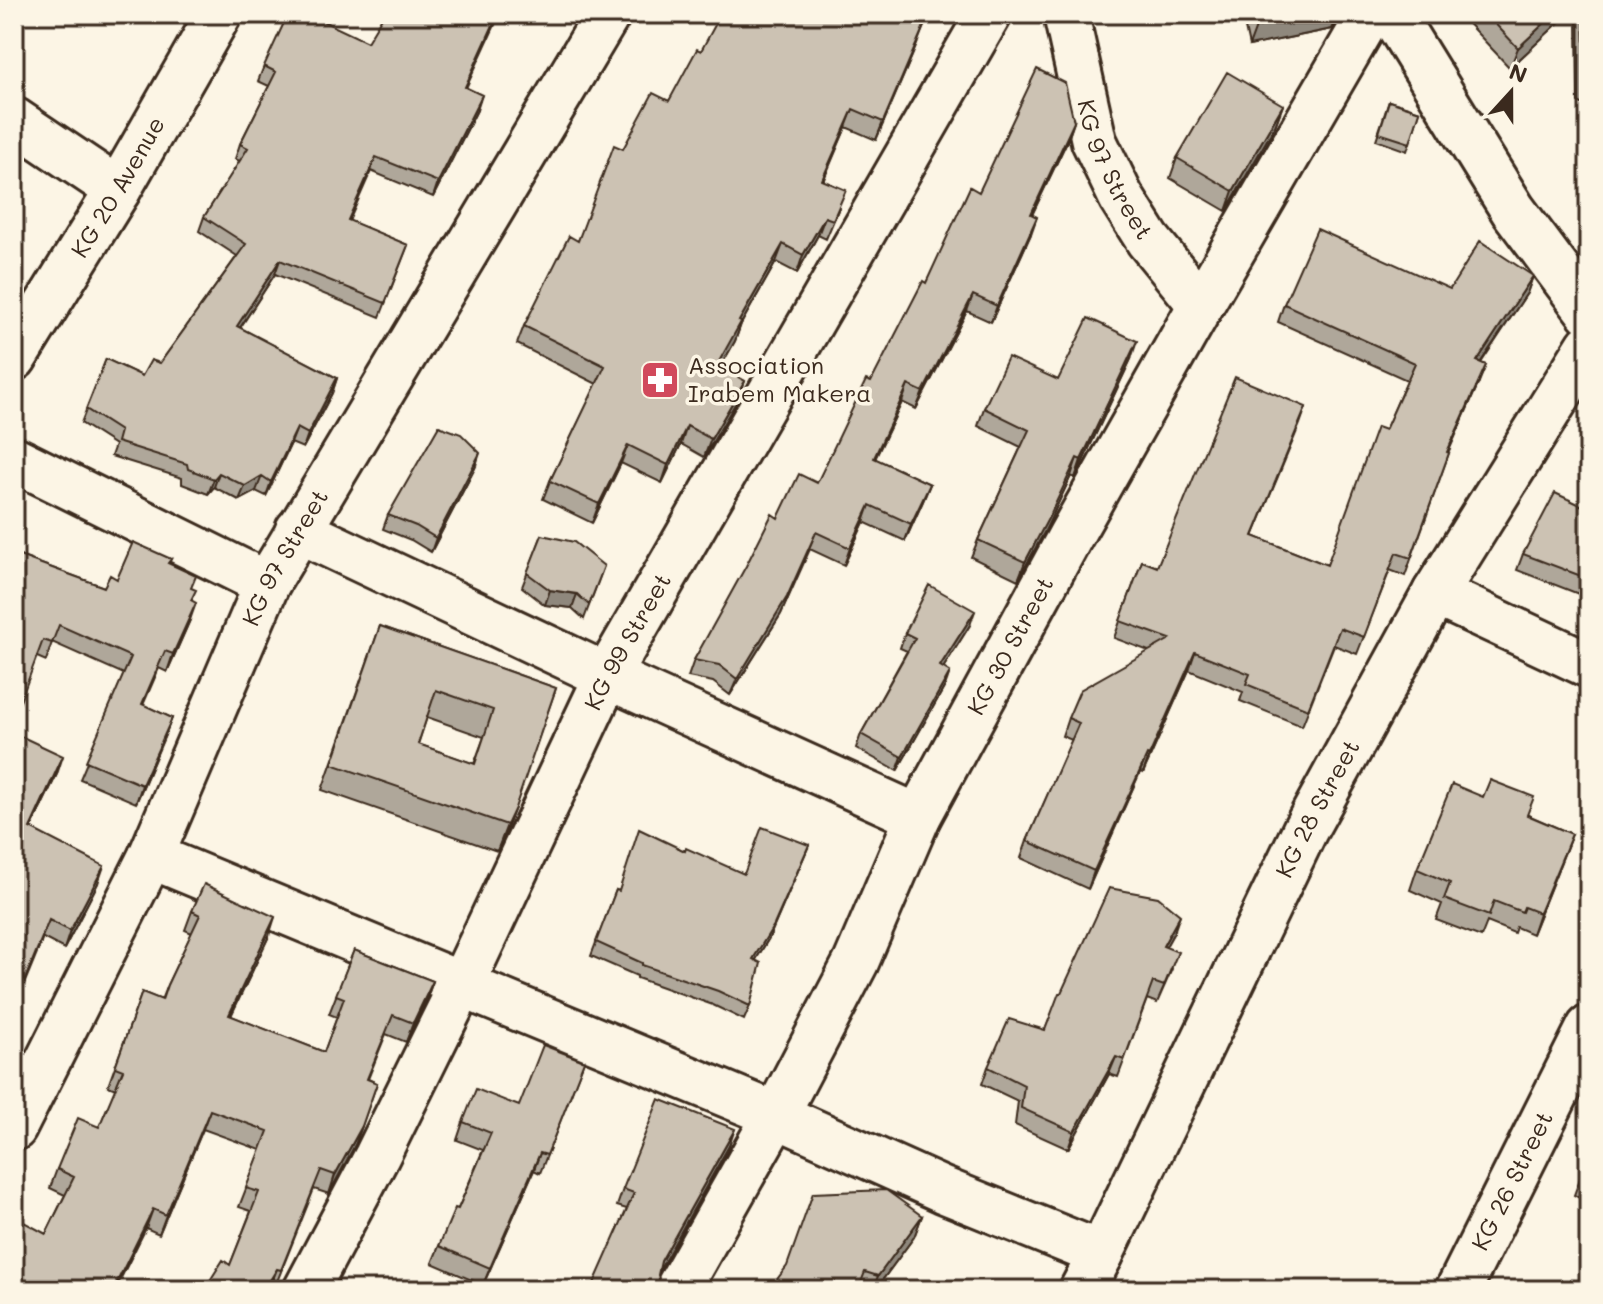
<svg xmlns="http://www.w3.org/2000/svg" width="1603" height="1304" font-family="Mali,sans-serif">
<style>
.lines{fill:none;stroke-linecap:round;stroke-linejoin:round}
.minor-casing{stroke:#3b2a1e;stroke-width:50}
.minor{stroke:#fcf5e5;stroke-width:44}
.wall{fill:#afa79a;stroke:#3b2a1e;stroke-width:2;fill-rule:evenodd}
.shaded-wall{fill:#8f887d;stroke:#3b2a1e;stroke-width:2}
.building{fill:#ccc2b3;stroke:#3b2a1e;stroke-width:2;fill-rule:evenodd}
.labels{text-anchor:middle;stroke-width:7;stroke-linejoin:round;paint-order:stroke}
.street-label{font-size:24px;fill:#3b2a1e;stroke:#fcf5e5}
.poi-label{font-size:24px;fill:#3b2a1e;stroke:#fcf5e5;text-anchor:start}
</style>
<rect width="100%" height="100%" fill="#fcf5e5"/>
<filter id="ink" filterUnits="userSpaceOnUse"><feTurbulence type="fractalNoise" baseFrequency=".0125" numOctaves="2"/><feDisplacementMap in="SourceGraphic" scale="16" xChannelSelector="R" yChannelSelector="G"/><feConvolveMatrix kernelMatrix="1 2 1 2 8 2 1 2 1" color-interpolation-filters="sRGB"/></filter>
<g filter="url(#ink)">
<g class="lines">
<g class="minor-casing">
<g id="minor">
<path id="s1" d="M1066,14L1094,141L1121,197L1148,240L1201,305"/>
<path d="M1392,14L1513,210L1589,312"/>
<path d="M14,120L118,190"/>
<path id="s2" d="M14,358L118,190L219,14"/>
<path d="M14,459L267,584"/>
<path d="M298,530L607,676L918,817"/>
<path d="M1435,593L1589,665"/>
<path d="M151,856L776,1115L943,1190L1101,1254"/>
<path id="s3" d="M14,1128L151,856L267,584L608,14"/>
<path id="s4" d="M306,1290L377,1156L462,984L607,676L989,14"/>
<path id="s5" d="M677,1290L776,1115L856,962L918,817L1071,535L1201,305L1370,14"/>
<path id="s6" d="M1082,1290L1101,1254L1305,830L1435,593L1589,346"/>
<path id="s7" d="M1458,1290L1589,1028"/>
</g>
</g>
<use href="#minor" class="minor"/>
</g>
<path class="wall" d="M67,14H90L87,21Z
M1242,14H1339L1332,29L1249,46Z
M1459,14H1568L1510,68Z
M1577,14H1589V108L1578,102Z
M917,44L876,140L846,127L823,180L839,208L826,239L818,235L797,273L776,262L741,324L735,341L720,367L745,381L738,399L704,457L681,444L662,483L621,463L592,523L543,499L550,481L597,384L517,344L524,326L578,241L623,149L669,101L701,51Z
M264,66L466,87L477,110L433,197L371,171L349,221L408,245L380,317L275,274L240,328L337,378L332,393L303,448L291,443L266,496L256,491L239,500L214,487L208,494L182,484V478L111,456L115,445L81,423L106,359L142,376L160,363L237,256L199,231L204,217L240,161L235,159L240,144L269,86L258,81Z
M1389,101L1420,111L1407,151L1376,140Z
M1283,105L1275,126L1226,211L1170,178L1177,158Z
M1074,122L1068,139L1032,215L1031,234L991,322L967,311L916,409L902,402L875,459L930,484L923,501L905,541L864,522L844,565L810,549L781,614L730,695L713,682L688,677L694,660L778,518L817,483L926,283L979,192Z
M1533,276L1527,293L1481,363L1479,382L1448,453H1449L1405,576L1390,570L1357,654L1334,645L1302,726L1240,701L1243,692L1189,670L1143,773L1140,772L1088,889L1021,858L1027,841L1072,740L1062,736L1068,718L1149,651L1114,638L1142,561L1157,567L1306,407L1253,536L1327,565L1407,380L1278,322L1284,304L1450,289Z
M1131,359L1075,478L1071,476L1045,531L1018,580L971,557L978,540L1021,447L978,426L984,408L1058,380Z
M475,468L431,552L411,540L383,529L388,515Z
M1589,470V598L1517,570L1523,554L1586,508Z
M542,535L604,566L584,619L572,608L545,605L522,587Z
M14,554L104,587L117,579L171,559L169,563L191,588L192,600L190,620L167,672L159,668L143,705L172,718L136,803L80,779L124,674L52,642L46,661L37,657Z
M970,625L943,668L945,686L897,771L856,748L861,734L907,651L900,648L905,633Z
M380,626L556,688L505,834L497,851L322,790ZM427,717L484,737L474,764L418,744Z
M14,733L57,774L31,828L98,883L64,949L43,938L18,999L19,1000L14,1013Z
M1528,815L1572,834L1532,934L1516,927L1514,933L1487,922L1481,937L1436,920L1442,904L1410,890L1417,869Z
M809,845L769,938L755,961L750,1006L744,1020L713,1005L637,978V976L591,956L616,890L618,891L685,851L744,874Z
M192,911L269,936L231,1016L324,1052L337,1017L329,1014L354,950L433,981L426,1000L406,1042L386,1034L368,1079L377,1083L355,1145L329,1194L314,1189L274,1289L271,1288L269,1290H204L230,1265L251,1211L239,1207L261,1150L203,1129L159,1234L146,1228L46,1234L65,1195L50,1188L57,1169L99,1127L116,1089L108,1086L142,992L161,1000L167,985L192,933L185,930Z
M1174,932L1165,947L1172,969L1157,1003L1147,999L1118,1077L1109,1074L1068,1149L1015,1125L1018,1101L982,1084L988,1067L1045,1030L1061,993Z
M584,1061L540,1173L534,1170L483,1285L432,1263L439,1246L458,1209L483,1150L457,1140L463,1122L519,1106Z
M729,1146L659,1271L658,1275L627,1209L617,1206L623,1189Z
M1589,1161V1203L1574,1195L1581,1176Z
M922,1216L914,1237L875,1290H769Z"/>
<path class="shaded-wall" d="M498,14H500L460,101L465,87Z
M1322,14H1339L1332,29L1249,46L1256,27Z
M1554,14H1568L1510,68L1518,48Z
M924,26L917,44L876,140L883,122Z
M482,95L477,110L433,197L438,182Z
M1283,105L1275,126L1226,211L1233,191Z
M853,109L846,127L816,198L822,180Z
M1074,122L1068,139L1024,231L1031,214Z
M825,217L818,235L797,273L803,255Z
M1037,217L1031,234L991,322L997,306Z
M783,244L776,262L741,324L735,341L711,384L717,365L739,321Z
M280,260L275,274L232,340L237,326Z
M1533,276L1527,293L1470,378L1477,361Z
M973,295L967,311L916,409L923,392Z
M1137,341L1131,359L1075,478L1081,460Z
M1486,365L1479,382L1440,470L1447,452Z
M337,378L332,393L303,448L308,434Z
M745,381L738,399L704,457L711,439Z
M908,385L902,402L867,475L874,458Z
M1306,407L1300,424L1246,553L1253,536Z
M687,426L681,444L662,483L668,465Z
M297,428L291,443L266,496L271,482Z
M628,445L621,463L592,523L599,504Z
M480,453L475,468L431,552L436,538Z
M1077,458L1071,476L1045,531L1018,580L1025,562Z
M219,473L214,487L208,494L214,479Z
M262,476L256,491L239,500L245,486Z
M930,484L923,501L905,541L911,524Z
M870,505L864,522L844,565L850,548Z
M816,532L781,614L730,695L737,679Z
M550,590L577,594L572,608L545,605Z
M196,603L190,620L167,672L173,654Z
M975,611L970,625L935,681L940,666Z
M1195,652L1189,670L1143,773L1149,756Z
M950,672L945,686L897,771L902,757Z
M172,718L165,735L136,803L142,785Z
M1147,755L1140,772L1088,889L1094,871Z
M63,756L57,774L23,845L30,828Z
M515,808L505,834L497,851L507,825Z
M1572,834L1532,934L1539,913Z
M809,845L769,938L748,973L753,959Z
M104,866L98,883L64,949L70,931Z
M1180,915L1174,932L1157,963L1163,946Z
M275,917L269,936L222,1034L229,1015Z
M433,981L426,1000L406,1042L413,1023Z
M1116,1057L1109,1074L1068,1149L1074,1132Z
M210,1110L203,1129L159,1234L166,1215Z
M362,1126L355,1145L329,1194L335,1175Z
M735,1129L729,1146L655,1278L661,1261Z
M540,1153L534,1170L483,1285L490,1268Z
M153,1209L146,1228L115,1290H113Z
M922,1216L914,1237L875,1290H873L878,1276Z
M277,1269L269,1290H264Z"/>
<path class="building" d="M288,14H308L367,42L384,14H498L465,87L482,95L438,182L376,157L348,220L408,245L385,303L280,260L237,326L337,378L308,434L297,428L271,482L262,476L245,486L219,473L214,479L188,469L187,464L117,442L120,431L86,409L106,359L142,376L151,360L160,363L246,244L204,217L248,148L240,144L276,72L264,66Z
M721,14H896L924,26L883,122L853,109L822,180L846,190L833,220L825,217L803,255L783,244L739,321L741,322L717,365L745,381L711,439L687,426L668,465L628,445L599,504L550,481L605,366L524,326L569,236L578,241L614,145L623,149L653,93L669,101L697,49L701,51Z
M1253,14H1322L1256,27Z
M1486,14H1554L1518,48Z
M1584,14H1589V83L1586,81Z
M1037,69L1065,83L1074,122L1031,214L1037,217L997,306L973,295L923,392L908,385L874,458L930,484L911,524L870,505L850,548L816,532L787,597L737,679L719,665L694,660L746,566L772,514L778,518L799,474L817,483L866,380L871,382L923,281L926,283L970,187L979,192Z
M1227,72L1283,105L1233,191L1177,158Z
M1389,101L1420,111L1410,143L1379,133Z
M1317,229L1450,289L1480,241L1533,276L1477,361L1486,365L1447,452L1449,453L1411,558L1396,553L1364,637L1340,628L1308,709L1246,684L1250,674L1195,652L1149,756L1147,755L1094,871L1027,841L1079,723L1068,718L1080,690L1170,639L1120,621L1142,561L1157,567L1235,377L1306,407L1253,536L1327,565L1377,427L1385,430L1415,363L1284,304Z
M1088,318L1137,341L1081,460L1077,458L1051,513L1025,562L978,540L1029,430L984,408L1008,357L1058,380Z
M439,426L461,434L480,453L436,538L416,526L388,515Z
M1555,493L1589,509V579L1523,554Z
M542,535L574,542L604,566L589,605L577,594L550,590L527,573Z
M133,542L171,559L168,563L196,576L191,588L196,590L191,600L196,603L173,654L165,651L142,704L172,718L142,785L86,761L131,657L59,625L52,643L43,640L14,718V554L104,587L110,575L117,579Z
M929,585L975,611L940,666L950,672L902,757L861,734L915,638L905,633Z
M380,626L556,688L515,808L507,825L332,764ZM436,690L493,710L475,764L418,744Z
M14,733L63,756L30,828L104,866L70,931L49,920L17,999L19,1000L14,1011Z
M1490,780L1534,797L1527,815L1572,834L1539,913L1524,907L1522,912L1494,901L1489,916L1444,899L1450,883L1417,869L1452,784L1483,797Z
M762,827L809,845L774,925L753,959L761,963L750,1006L718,991L642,965V963L596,942L616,890L619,891L639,829L685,851L686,848L744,874Z
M204,884L275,917L229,1015L324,1052L344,998L336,995L354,950L433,981L413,1023L393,1015L367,1079L377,1083L362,1126L335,1175L321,1170L281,1270L277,1269L264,1290H204L223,1260L230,1265L259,1192L246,1188L268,1131L210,1110L166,1215L153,1209L113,1290H14V1242L24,1222L46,1234L74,1177L57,1169L78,1118L99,1127L123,1070L115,1067L142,992L162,1000L167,985L200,915L192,911Z
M1109,888L1158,897L1180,915L1163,946L1178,952L1164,986L1153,982L1124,1060L1116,1057L1074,1132L1021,1108L1024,1085L988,1067L1009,1019L1045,1030L1059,993H1061Z
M543,1045L584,1061L547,1155L540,1153L490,1268L439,1246L455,1208L458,1209L491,1133L463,1122L476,1089L519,1106Z
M659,1099L735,1129L661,1261L658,1275L662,1290H591L634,1193L623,1189Z
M1589,1161V1180L1581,1176Z
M886,1190L922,1216L878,1276L865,1272L858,1290H769L787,1266L813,1193Z
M382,1286L390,1290H380Z"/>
</g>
<defs>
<g id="pharmacy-square" transform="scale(2)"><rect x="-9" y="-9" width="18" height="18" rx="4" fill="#d1495b" stroke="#fcf5e5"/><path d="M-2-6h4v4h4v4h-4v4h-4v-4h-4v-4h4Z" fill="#fff"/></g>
</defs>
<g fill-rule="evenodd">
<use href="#pharmacy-square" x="660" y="380"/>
</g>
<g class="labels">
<g class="street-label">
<text dy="8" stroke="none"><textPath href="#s1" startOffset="164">KG 97 Street</textPath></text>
<text dy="8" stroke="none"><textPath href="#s2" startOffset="200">KG 20 Avenue</textPath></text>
<text dy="8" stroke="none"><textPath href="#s3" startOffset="632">KG 97 Street</textPath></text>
<text dy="8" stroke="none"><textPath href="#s4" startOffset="724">KG 99 Street</textPath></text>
<text dy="8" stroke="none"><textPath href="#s5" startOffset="726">KG 30 Street</textPath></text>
<text dy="8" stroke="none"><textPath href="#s6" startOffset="536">KG 28 Street</textPath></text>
<text dy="8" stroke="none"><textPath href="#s7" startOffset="122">KG 26 Street</textPath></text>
</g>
<g class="poi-label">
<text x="688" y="374">Association<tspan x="688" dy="28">Irabem Makera</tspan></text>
</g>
</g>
<rect width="1603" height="1304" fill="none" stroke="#fcf5e5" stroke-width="48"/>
<rect x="24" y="24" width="1555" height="1256" fill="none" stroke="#3b2a1e" stroke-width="3" filter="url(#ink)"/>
<g transform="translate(1511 92) rotate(21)" stroke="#fcf5e5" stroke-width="6" paint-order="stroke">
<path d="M0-6L14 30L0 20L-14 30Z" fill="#3b2a1e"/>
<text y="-12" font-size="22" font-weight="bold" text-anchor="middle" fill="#3b2a1e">N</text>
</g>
</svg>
